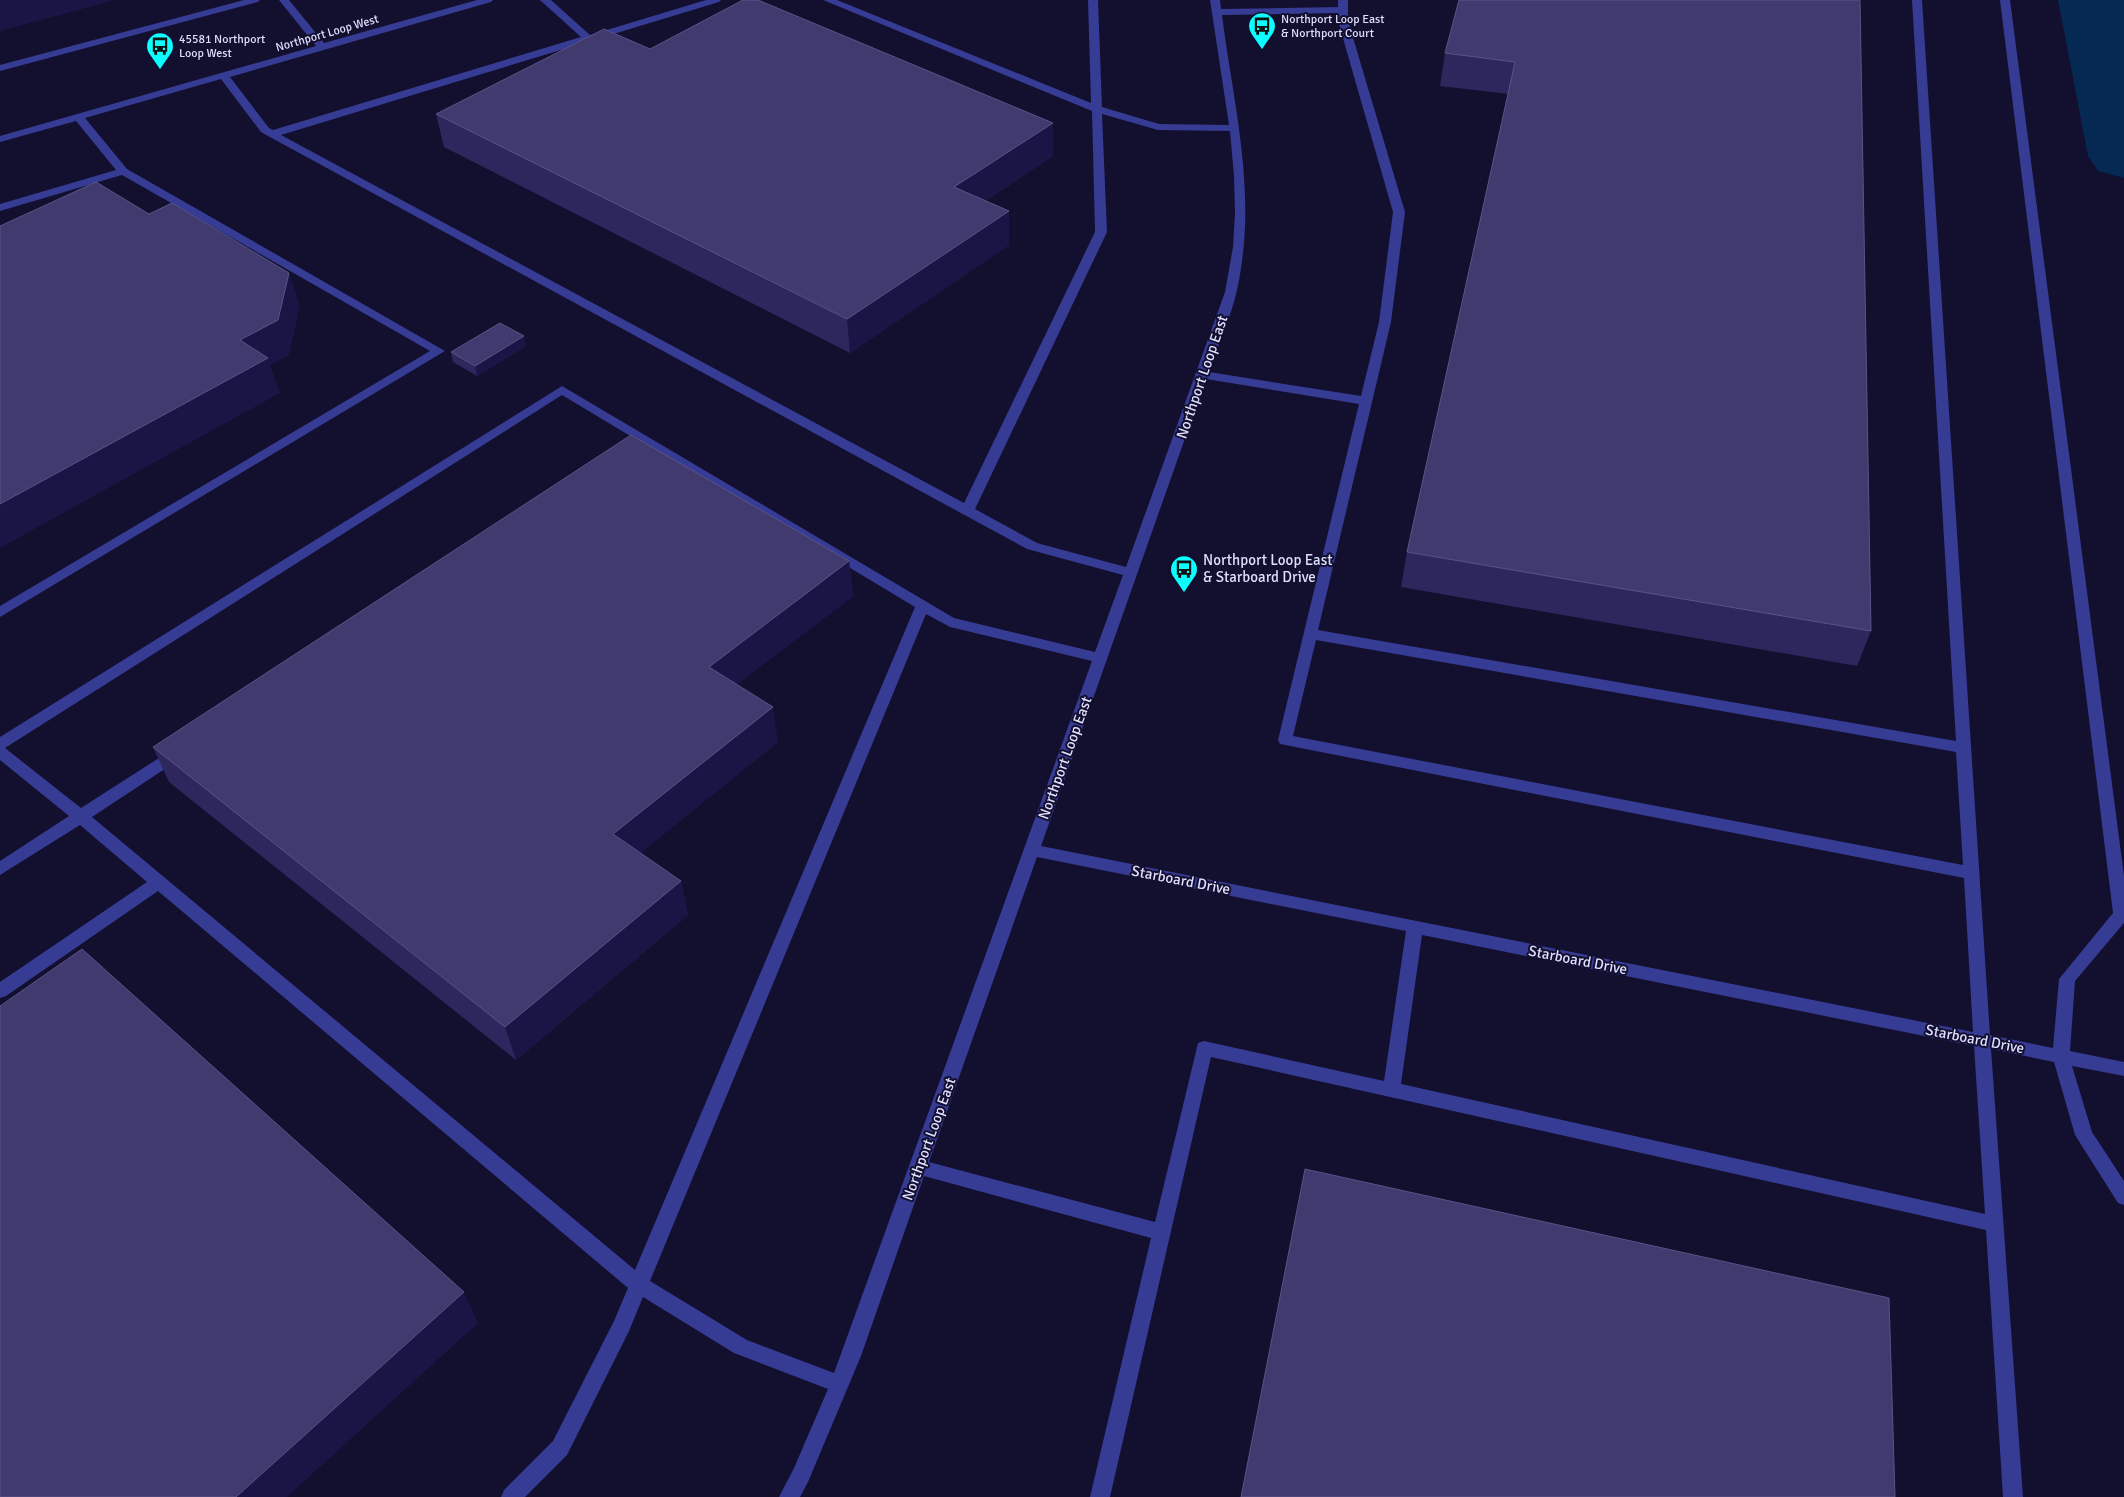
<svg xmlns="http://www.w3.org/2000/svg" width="2124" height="1497" font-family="Signika,sans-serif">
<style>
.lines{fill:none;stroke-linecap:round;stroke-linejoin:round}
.river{fill:#052952;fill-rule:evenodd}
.minor{fill:#363b93;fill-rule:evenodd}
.wall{fill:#2d275e}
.shaded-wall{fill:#1a1544}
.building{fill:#403a6f;stroke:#595486}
.labels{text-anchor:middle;stroke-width:4;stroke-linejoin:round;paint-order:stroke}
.far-poi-label{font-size:12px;fill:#dedeff;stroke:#120f2f;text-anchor:start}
.far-street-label{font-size:12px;fill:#dedeff;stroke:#120f2f}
.street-label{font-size:15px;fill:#dedeff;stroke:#120f2f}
.poi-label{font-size:15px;fill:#dedeff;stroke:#120f2f;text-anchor:start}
</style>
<rect width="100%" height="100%" fill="#120f2f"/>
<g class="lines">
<path class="river" d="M2058,0H2124V178L2098,171L2088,156Z"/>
<path class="minor" d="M244,0H260L258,2L0,71V65Z
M279,0H289L324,43L477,0H493L491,2L230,77L269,128L273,130L581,37L540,0H551L590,35L706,0H721L719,2L281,135L964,503L1095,232L1092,111L823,0H837L1091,103L1088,0H1098L1102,107L1159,124L1229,125L1210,0H1220L1221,9L1338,7V0H1348V21L1405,212L1391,322L1318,630L1956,741L1912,0H1922L1990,1035L2053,1048L2059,979L2113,913L2000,0H2010L2124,876V923L2075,981L2070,1051L2124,1062V1076L2072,1066L2092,1132L2124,1181V1205L2118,1203L2075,1135L2054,1062L1991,1049L2023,1497H2003L1986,1230L1211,1057L1110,1497H1090L1151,1238L924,1176L861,1356L808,1482L800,1497H779L794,1468L828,1389L734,1353L643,1297L629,1331L567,1455L525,1497H501L504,1490L553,1441L614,1321L628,1288L158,891L6,996L0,998V982L147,882L80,825L0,875V861L69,816L0,760V737L562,386L954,618L1095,652L1123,575L1027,549L268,136L261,132L221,79L85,118L127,169L445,351L0,617V606L430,351L122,175L0,211V204L116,170L76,121L0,142V136L316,46ZM1338,13V21L1393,212L1379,322L1361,396L1209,372C1218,345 1231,317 1237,290C1258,194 1234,109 1222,15ZM1102,114L1158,130L1230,131L1234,176L1235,213L1233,247L1225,292L1126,567L1037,543L975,509L1107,232ZM1206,379L1359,404L1278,740L1280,744L1964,878L1973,1032L1041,846ZM562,395L915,607L635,1270L92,817L183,757L186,753L183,749L178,747L173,749L81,808L5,748ZM926,614L950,627L1092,661L834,1373L747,1340L650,1281ZM1316,640L1956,752L1963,865L1293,736ZM1037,857L1406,931L1384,1081L1204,1041L1198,1043L1155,1222L929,1162ZM1422,935L1974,1046L1985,1214L1401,1084Z"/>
</g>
<path class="wall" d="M1860,0L1871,631L1857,666L1401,587L1407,552L1508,94L1440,86L1445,53Z
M650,49L1053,156L985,201L1009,245L850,353L444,147L436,114Z
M526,346L477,376L453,362L451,352Z
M849,561L853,596L737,684L778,742L640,853L681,881L688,915L516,1060L169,782L153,747Z"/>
<path class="shaded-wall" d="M0,0H116L0,31Z
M1053,123V156L956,220L954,187Z
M1009,211V245L850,353L847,319Z
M289,273L300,307L289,355L270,365L280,393L0,548V504L240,340Z
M524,336L526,346L477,376L475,366Z
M849,561L853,596L715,701L709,667Z
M773,707L778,742L622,868L613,834Z
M681,881L688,915L516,1060L505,1027Z
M464,1292L478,1323L287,1497H236Z"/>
<path class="building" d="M743,0H758L1053,123L954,187L1009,211L847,319L436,114L604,29L650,49Z
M1459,0H1860L1871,631L1407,552L1515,62L1445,53Z
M96,182L149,214L172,203L289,273L278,320L240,340L268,358L0,504V226Z
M500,323L524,336L475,366L451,352Z
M631,435L849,561L709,667L773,707L613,834L681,881L505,1027L153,747Z
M82,949L464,1292L236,1497H0V1006Z
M1305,1169L1889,1298L1895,1497H1241Z"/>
<defs>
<g id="bus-pin" transform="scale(1.4375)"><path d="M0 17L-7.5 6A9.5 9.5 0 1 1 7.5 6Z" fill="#0afeff" stroke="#120f2f"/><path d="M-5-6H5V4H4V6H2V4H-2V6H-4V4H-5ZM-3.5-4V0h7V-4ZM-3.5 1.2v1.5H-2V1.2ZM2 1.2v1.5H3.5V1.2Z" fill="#111"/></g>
</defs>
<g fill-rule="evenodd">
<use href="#bus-pin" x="1262" y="26"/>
<use href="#bus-pin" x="160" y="46"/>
<use href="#bus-pin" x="1184" y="569"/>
</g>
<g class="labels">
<g class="far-poi-label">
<text x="1281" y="23">Northport Loop East<tspan x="1281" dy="14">&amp; Northport Court</tspan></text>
<text x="179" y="43">45581 Northport<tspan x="179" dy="14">Loop West</tspan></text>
</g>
<g class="far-street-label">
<text transform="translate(327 33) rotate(-16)" y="4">Northport Loop West</text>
</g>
<g class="street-label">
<text transform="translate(1202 377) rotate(-71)" y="5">Northport Loop East</text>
<text transform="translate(1065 758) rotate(-70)" y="5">Northport Loop East</text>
<text transform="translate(1181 880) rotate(11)" y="5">Starboard Drive</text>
<text transform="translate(1578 960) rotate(11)" y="5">Starboard Drive</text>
<text transform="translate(1975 1039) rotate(11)" y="5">Starboard Drive</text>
<text transform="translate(929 1139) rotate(-70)" y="5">Northport Loop East</text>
</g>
<g class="poi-label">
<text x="1203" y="565">Northport Loop East<tspan x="1203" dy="17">&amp; Starboard Drive</tspan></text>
</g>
</g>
</svg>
